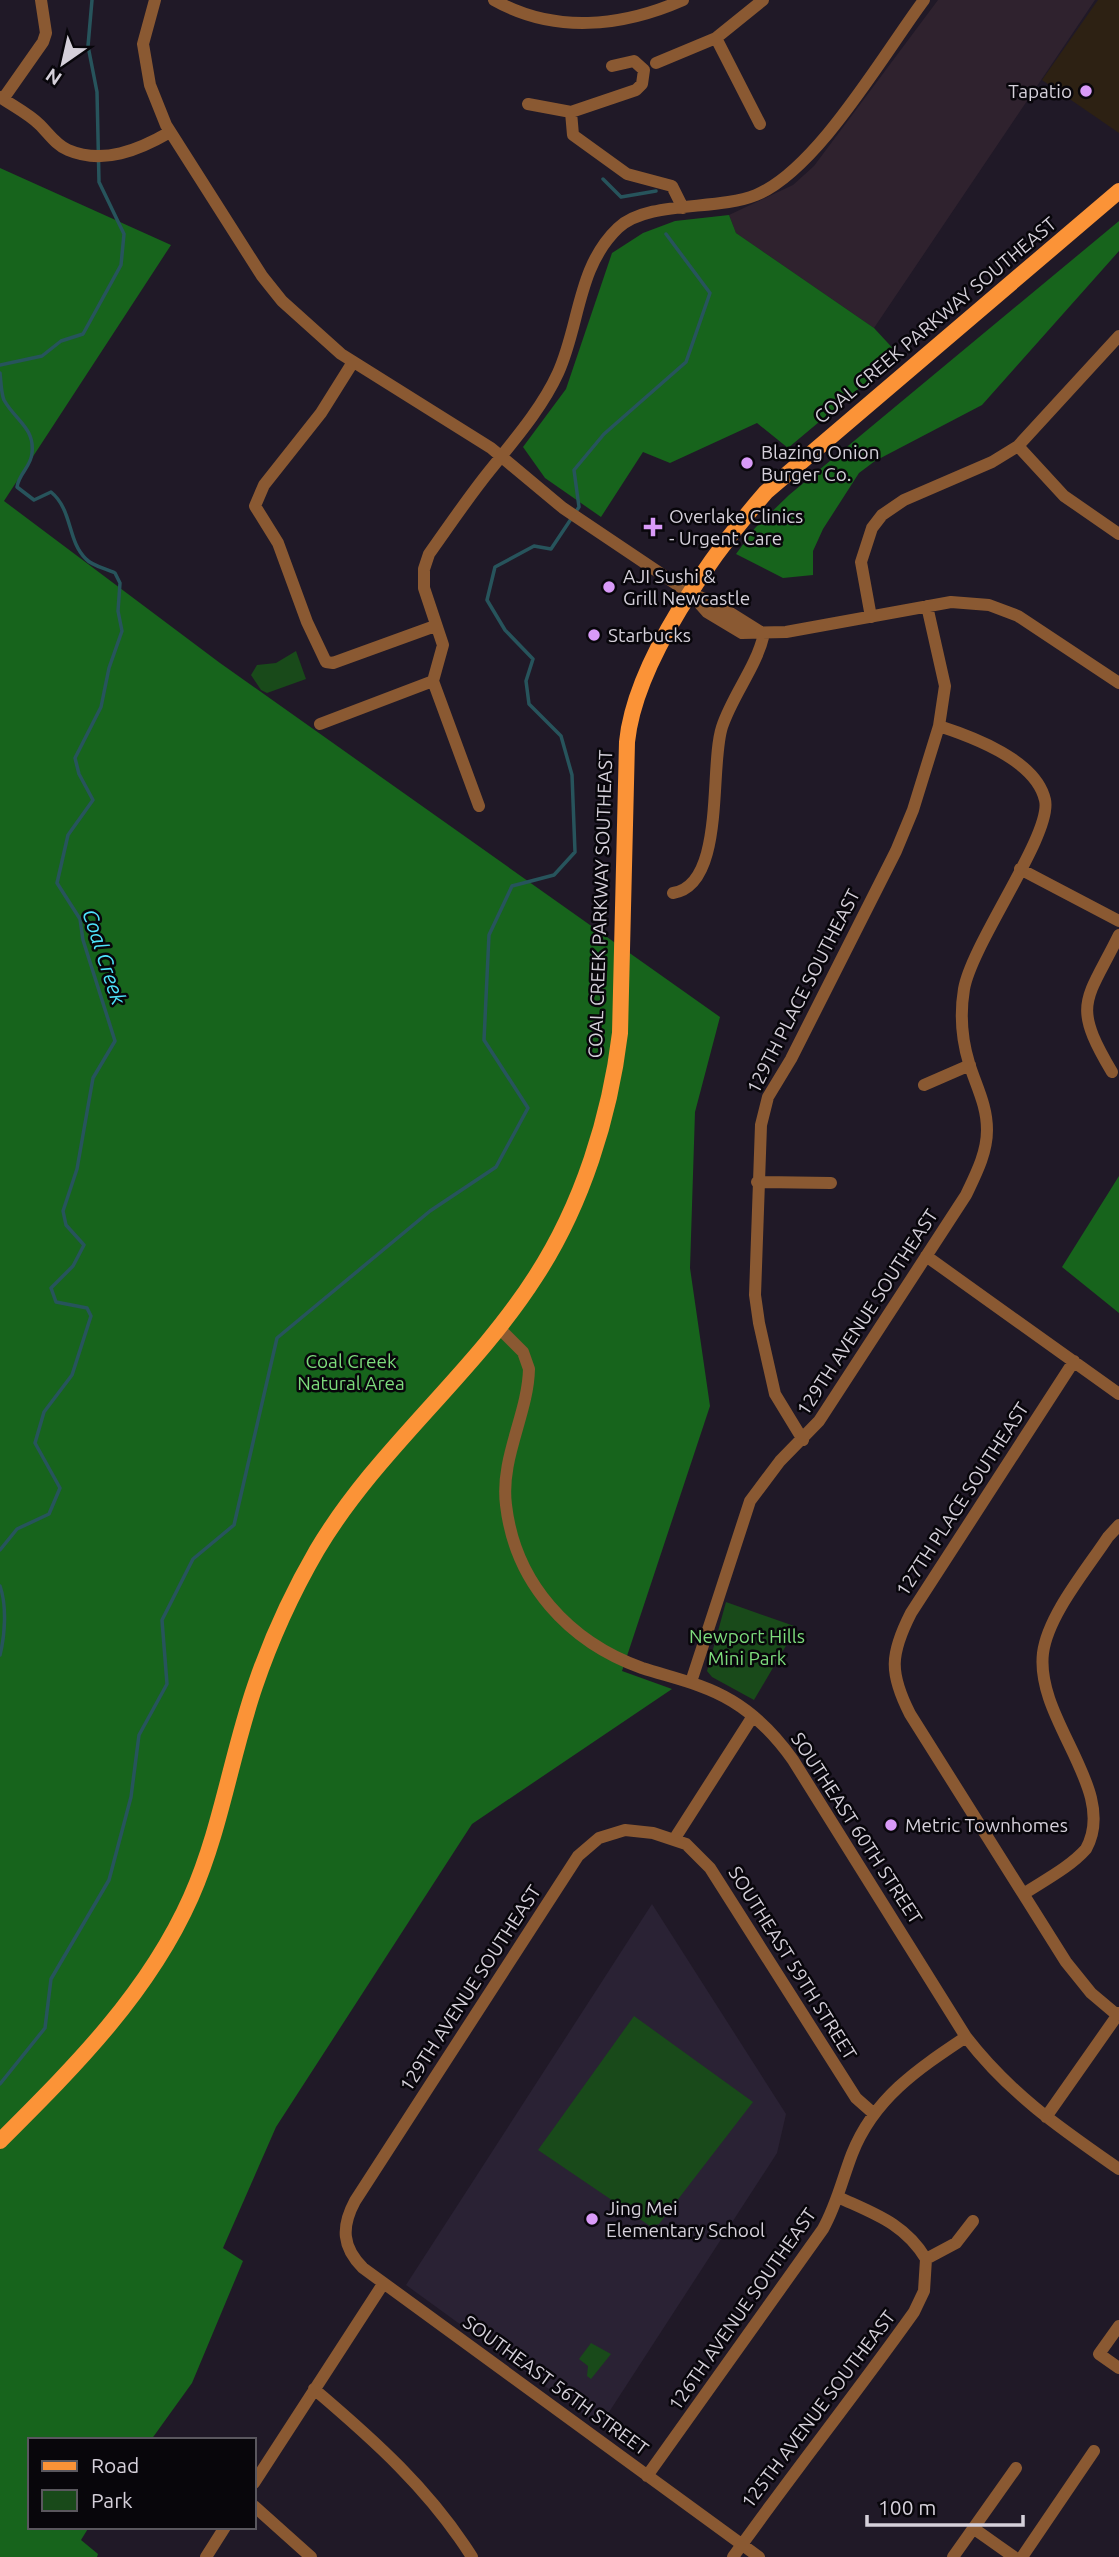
<svg xmlns="http://www.w3.org/2000/svg" width="1119" height="2557" font-family="Ubuntu,sans-serif">
<style>
.commercial{fill:#2d2113}
.industrial{fill:#2f222e}
.built{fill:#2a2234}
.green{fill:#194a1a}
.forest{fill:#17641c}
.lines{fill:none;stroke-linecap:round;stroke-linejoin:round}
.stream{stroke:#27545c;stroke-width:3.5}
.minor{stroke:#8a5932;stroke-width:12}
.major{stroke:#fb9337;stroke-width:16}
.poi-dot{fill:#d99af8;stroke:#08060b;stroke-width:2.5}
.labels{text-anchor:middle;stroke-width:5;stroke-linejoin:round;paint-order:stroke}
.poi-label{font-size:19px;fill:#d5d0da;stroke:#08060b;text-anchor:start}
.street-label{font-size:19px;fill:#d5d0da;stroke:#08060b}
.park-label{font-size:19px;fill:#7ddc7c;stroke:#08060b}
.water-label{font-size:21px;font-style:italic;fill:#4fe4fc;stroke:#08060b}
</style>
<rect width="100%" height="100%" fill="#201927"/>
<path class="commercial" d="M1098,0H1119V133L1042,80Z"/>
<path class="industrial" d="M938,0H1095L874,328L736,233L729,215L793,185L814,166Z"/>
<path class="built" d="M652,1904L786,2114L777,2153L600,2426L406,2285Z"/>
<path class="green" d="M296,651L306,679L267,693L261,690L251,675L257,665L276,663Z
M726,1602L797,1627L754,1700L712,1677L707,1671Z
M634,2016L753,2102L659,2224L650,2226L538,2150Z
M591,2343L611,2354L591,2379L587,2376L588,2366L579,2359Z"/>
<path class="forest" d="M0,168L171,245L4,501L220,663L720,1017L695,1112L690,1268L710,1406L622,1671L672,1689L472,1824L276,2127L223,2248L243,2261L192,2383L151,2440H30V2527H89L81,2540L98,2554L97,2557H0Z
M729,215L736,233L874,328L899,355L788,448L757,423L670,463L643,452L601,517L545,478L523,447L566,389L612,253L643,233L675,221Z
M1119,221V251L982,405L875,461L859,473L823,529L813,551V575L783,578L736,554L755,528L789,495Z
M1119,1176V1313L1062,1267Z"/>
<g class="lines">
<path class="stream" d="M603,179L621,197L656,191
M0,365L42,356L61,341L83,334L121,265L124,234L99,182L97,92L88,46L92,0
M0,373C1,381 1,393 4,400C15,420 35,428 32,453C31,467 19,473 17,487L34,500L51,492C73,510 67,541 86,559C92,566 107,569 115,573L120,583L118,611L122,631L109,668L101,707L75,758L79,774L93,800L68,835L57,883L80,919L83,940L115,1041L93,1078L77,1169L63,1211L66,1225L84,1245L73,1266L51,1288L56,1302L87,1308L91,1316L72,1375L44,1412L35,1443L60,1488L49,1514L17,1529L0,1550
M0,1586C7,1606 5,1635 0,1655
M0,2084L45,2028L51,1979L109,1880L131,1797L139,1735L167,1684L162,1620L193,1559L234,1525L277,1338L430,1211L496,1167L528,1108L484,1040L489,935L512,886L554,875L575,852L572,775L561,736L529,704L526,681L533,659L505,630L487,600L495,567L534,546L551,549L579,507L574,470L604,434L686,362L710,293L666,234"/>
<path class="minor" d="M155,0L143,44L150,85L166,125L262,276L282,301L341,354L491,448L563,508L691,594L713,602L764,634
M494,0C554,34 622,27 683,0
M716,38L760,124
M656,63L716,38L763,0
M0,97C13,106 29,114 40,125C49,134 56,145 68,150C103,165 139,150 170,132
M3,99L43,42L46,33L41,0
M528,104L571,112L636,90L642,84L644,70L634,61L612,66
M571,112L573,135L627,174L672,186L683,208
M353,362L321,413L264,485L255,506L278,543L307,622L326,662L333,663L435,626
M1018,446L1064,496L1119,534
M693,596L707,612L742,633L786,632L951,602L989,605L1018,616L1119,683
M871,617L861,562L872,528L882,515L904,500L992,462L1018,446L1119,336
M433,681L479,806
M320,724L433,681L443,645L424,588V569L429,554C449,526 469,496 491,469C515,439 542,408 558,373C580,325 577,267 618,228C648,200 716,211 756,195C817,170 883,55 924,0
M1020,869L1119,921
M673,893C726,885 709,767 722,727C733,694 756,668 764,634
M1112,1072C1071,1003 1086,1002 1119,935
M924,1085L970,1065
M757,1182L831,1183
M926,1256L1119,1394
M498,1327L523,1352L529,1369C528,1414 500,1458 506,1505C515,1583 569,1642 642,1668C673,1678 704,1684 732,1701C757,1716 776,1736 793,1760L966,2037C1010,2094 1060,2128 1119,2169
M1074,1361L911,1613C890,1654 889,1673 910,1714L1066,1962L1091,1993L1117,2015
M803,1440L775,1394L759,1323L755,1295L761,1125L768,1097L791,1059L896,851L913,810L939,726L945,686L927,606
M691,1682L750,1501L780,1461L819,1421L966,1195C976,1174 987,1153 987,1130C987,1105 976,1086 969,1063C962,1040 960,1013 964,989C972,943 1053,833 1045,800C1036,760 973,737 939,726
M675,1838L753,1716
M1025,1893C1045,1880 1070,1867 1086,1849C1119,1790 1035,1720 1043,1653C1048,1615 1087,1569 1108,1537L1119,1525
M1046,2117L1119,2013
M840,2198C875,2214 905,2224 926,2259
M1119,2326L1099,2354L1119,2368
M314,2389C374,2440 430,2490 472,2557
M647,2476L823,2229C837,2204 842,2180 852,2154C874,2098 918,2069 966,2037
M254,2483L383,2284
M254,2506L311,2557
M973,2528L1014,2557
M206,2557L225,2527
M733,2557C792,2474 855,2395 914,2312L924,2291L926,2259L956,2243L973,2221
M759,2557L363,2268C342,2247 341,2227 355,2201L578,1856L599,1838L625,1830L653,1833L686,1844L710,1868L856,2098L873,2113
M953,2557L1016,2468
M1022,2557L1094,2451"/>
<path class="major" d="M0,2141C73,2068 148,1994 191,1897C221,1829 231,1756 255,1686C271,1639 292,1593 317,1550C377,1449 473,1375 536,1276C582,1205 610,1117 620,1033L627,742C635,661 713,553 766,492L1119,191"/>
</g>
<g class="poi-dot">
<circle cx="1086" cy="91" r="7"/>
<circle cx="747" cy="463" r="7"/>
<path d="M649.5 516.5h7v7h7v7h-7v7h-7v-7h-7v-7h7z"/>
<circle cx="609" cy="587" r="7"/>
<circle cx="594" cy="635" r="7"/>
<circle cx="891" cy="1825" r="7"/>
<circle cx="592" cy="2219" r="7"/>
</g>
<g class="labels">
<g class="poi-label">
<text x="1072" y="98" text-anchor="end">Tapatio</text>
<text x="761" y="459">Blazing Onion<tspan x="761" dy="22">Burger Co.</tspan></text>
<text x="669" y="523">Overlake Clinics<tspan x="669" dy="22">- Urgent Care</tspan></text>
<text x="623" y="583">AJI Sushi &amp;<tspan x="623" dy="22">Grill Newcastle</tspan></text>
<text x="608" y="642">Starbucks</text>
<text x="905" y="1832">Metric Townhomes</text>
<text x="606" y="2215">Jing Mei<tspan x="606" dy="22">Elementary School</tspan></text>
</g>
<g class="street-label">
<text transform="translate(935 320) rotate(-40)" y="7">COAL CREEK PARKWAY SOUTHEAST</text>
<text transform="translate(600 904) rotate(-88)" y="7">COAL CREEK PARKWAY SOUTHEAST</text>
<text transform="translate(803 991) rotate(-63)" y="7">129TH PLACE SOUTHEAST</text>
<text transform="translate(867 1312) rotate(-57)" y="7">129TH AVENUE SOUTHEAST</text>
<text transform="translate(962 1499) rotate(-57)" y="7">127TH PLACE SOUTHEAST</text>
<text transform="translate(857 1828) rotate(57)" y="7">SOUTHEAST 60TH STREET</text>
<text transform="translate(793 1963) rotate(58)" y="7">SOUTHEAST 59TH STREET</text>
<text transform="translate(470 1988) rotate(-57)" y="7">129TH AVENUE SOUTHEAST</text>
<text transform="translate(742 2309) rotate(-55)" y="7">126TH AVENUE SOUTHEAST</text>
<text transform="translate(556 2385) rotate(36)" y="7">SOUTHEAST 56TH STREET</text>
<text transform="translate(818 2409) rotate(-53)" y="7">125TH AVENUE SOUTHEAST</text>
</g>
<g class="park-label">
<text x="351" y="1368">Coal Creek<tspan x="351" dy="22">Natural Area</tspan></text>
<text x="747" y="1643">Newport Hills<tspan x="747" dy="22">Mini Park</tspan></text>
</g>
<g class="water-label">
<text transform="translate(104 957) rotate(72)" y="7">Coal Creek</text>
</g>
</g>
<rect x="28" y="2438" width="228" height="91" fill="#08060b" stroke="#5a575e" stroke-width="2"/>
<rect x="42" y="2461" width="35" height="10" fill="#fb9337" stroke="#5a575e" stroke-width="2"/>
<text x="91" y="2473" font-size="21" fill="#d5d0da">Road</text>
<rect x="42" y="2490" width="35" height="21" fill="#194a1a" stroke="#5a575e" stroke-width="2"/>
<text x="91" y="2508" font-size="21" fill="#d5d0da">Park</text>
<g transform="translate(63 63) rotate(214)" stroke="#08060b" stroke-width="5" paint-order="stroke">
<path d="M0-5L12 26L0 18L-12 26Z" fill="#d5d0da"/>
<text y="-10" font-size="19" font-weight="bold" text-anchor="middle" fill="#d5d0da">N</text>
</g>
<path d="M867 2515v10h156v-10" fill="none" stroke="#d5d0da" stroke-width="3.5"/>
<text x="878" y="2515" font-size="21" fill="#d5d0da" stroke="#08060b" stroke-width="5" paint-order="stroke">100 m</text>
</svg>
